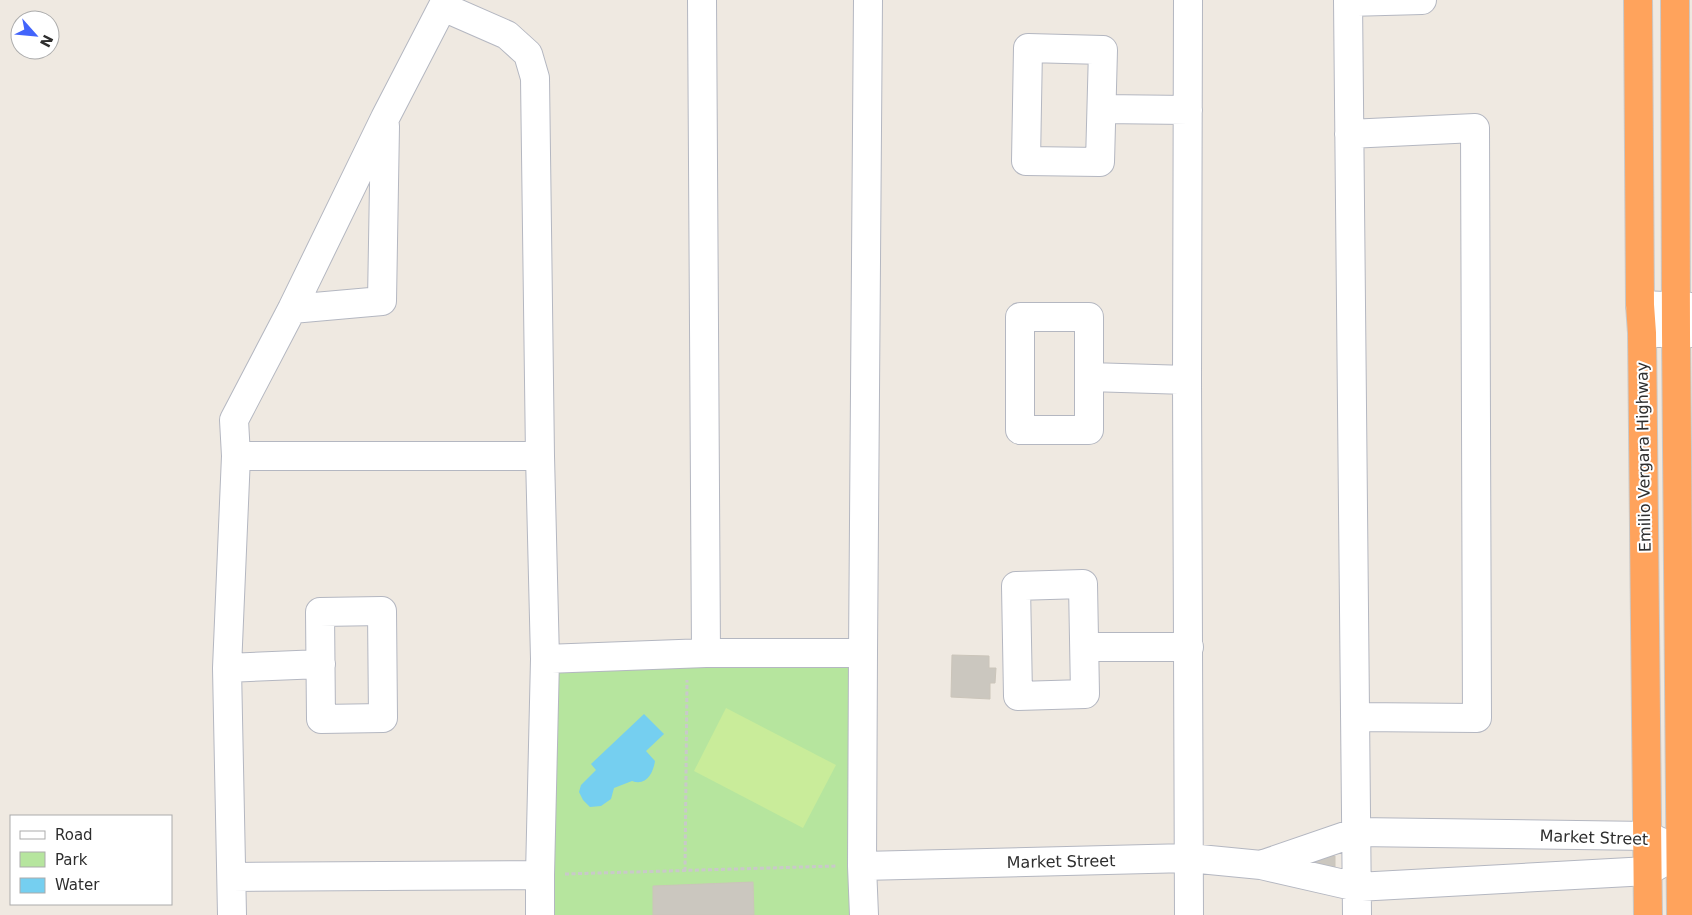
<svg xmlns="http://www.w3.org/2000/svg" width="1692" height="915" font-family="'DejaVu Sans',sans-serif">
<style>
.green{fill:#b6e59e}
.pitch{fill:#c9ec9a}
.water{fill:#75cff0}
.building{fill:#cbc7bf;stroke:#cbc5ba}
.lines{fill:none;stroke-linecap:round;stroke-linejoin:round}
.street-casing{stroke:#b4b7c1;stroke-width:30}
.highway-casing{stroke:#c9c9c9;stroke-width:30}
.path{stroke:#c9c9c9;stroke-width:3;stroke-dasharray:4 2.5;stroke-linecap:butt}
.street{stroke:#fff;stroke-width:28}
.highway{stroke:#ffa35c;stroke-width:28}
.labels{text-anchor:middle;stroke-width:4;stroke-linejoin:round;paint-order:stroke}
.street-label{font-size:16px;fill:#2e2e2e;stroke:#fff}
</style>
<rect width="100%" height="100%" fill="#efe9e1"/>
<path class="green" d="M853,656L857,915H553L549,665Z"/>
<path class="pitch" d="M726,708L836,765L803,828L694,771Z"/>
<path class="water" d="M644,714L664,734L646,751L655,761C653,774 646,786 632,781L614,788L611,799L601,806L590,807L583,800L579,792L581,785L596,770L591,764Z"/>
<path class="building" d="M952,655L989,656V668H996L995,683H990V699L951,697Z
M1312,856H1335V870H1312Z
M753,882L754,915H653V886Z"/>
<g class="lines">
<g class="street-casing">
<path id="street" d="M702,0L706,653
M1188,0L1187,380L1189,915
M1348,0L1357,915
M1348,2L1422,0
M443,7L507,35L528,54L535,78L540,456L545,659L540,875V915
M1028,48L1103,50L1100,162L1026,161Z
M1102,109L1188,110
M1349,134L1475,128L1477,718L1355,717
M1640,305L1692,307
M292,309L382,301L385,126
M1020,317H1089V430H1020Z
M1642,333H1692
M1089,377L1187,380
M236,456H540
M1083,584L1085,694L1018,696L1016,586Z
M382,611L383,718L321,719L320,612Z
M1085,647H1189
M545,659L706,653H863
M227,668L321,664
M1261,865L1357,832L1648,836L1669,846
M862,866L1189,858L1261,865L1357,887L1648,871L1681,852
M233,877L540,875
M232,915L227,668L236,456L234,420L292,309L385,118L446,0
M864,915L862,866L863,653L868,0"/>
</g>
<g class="highway-casing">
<path id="highway" d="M1638,0L1640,305L1642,333L1648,915
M1675,0L1676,333L1681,915"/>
</g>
<path class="path" d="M685,871L687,680
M565,874L837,866"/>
<use href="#street" class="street"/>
<use href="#highway" class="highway"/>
</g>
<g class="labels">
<g class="street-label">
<text transform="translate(1643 457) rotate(-91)" y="6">Emilio Vergara Highway</text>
<text transform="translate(1594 837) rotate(2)" y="6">Market Street</text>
<text transform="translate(1061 861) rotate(-1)" y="6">Market Street</text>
</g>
</g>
<rect x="10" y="815" width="162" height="90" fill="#ffffff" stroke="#ababab"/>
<rect x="20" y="831" width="25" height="8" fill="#ffffff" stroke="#ababab"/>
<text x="55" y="840" font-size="15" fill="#2e2e2e">Road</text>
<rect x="20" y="852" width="25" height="15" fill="#b6e59e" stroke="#ababab"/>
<text x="55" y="865" font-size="15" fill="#2e2e2e">Park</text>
<rect x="20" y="878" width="25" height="15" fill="#75cff0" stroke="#ababab"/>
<text x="55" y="890" font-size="15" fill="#2e2e2e">Water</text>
<g transform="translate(35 35) rotate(117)"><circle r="24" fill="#ffffff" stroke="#ababab"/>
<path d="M0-4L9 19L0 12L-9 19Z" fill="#4264fb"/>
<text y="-8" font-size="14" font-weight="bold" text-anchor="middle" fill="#2e2e2e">N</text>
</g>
</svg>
